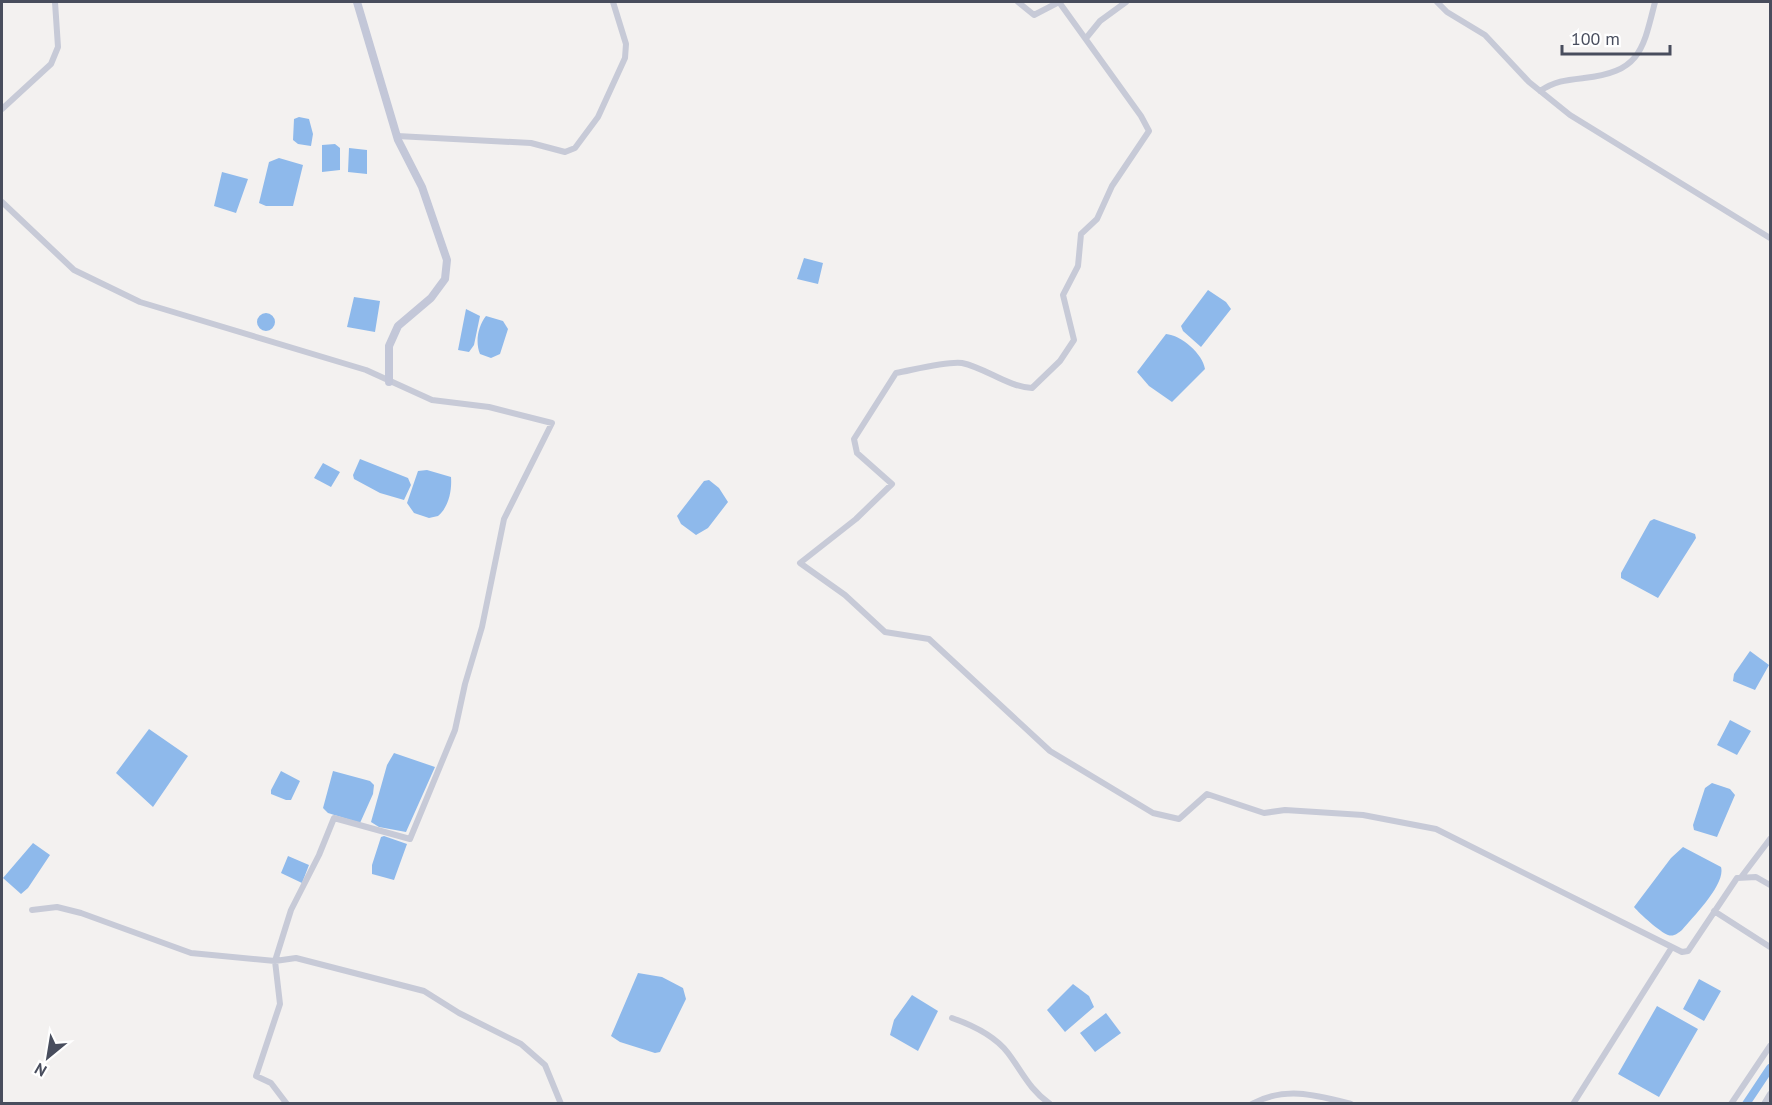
<svg xmlns="http://www.w3.org/2000/svg" width="1772" height="1105" font-family="'PT Sans',sans-serif">
<style>
.water{fill:#8eb9eb}
.lines{fill:none;stroke-linecap:round;stroke-linejoin:round}
.canal{stroke:#8eb9eb;stroke-width:8}
.street{stroke:#c7cad7;stroke-width:6}
.secondary{stroke:#c3c7d8;stroke-width:8}
</style>
<rect width="100%" height="100%" fill="#f3f1f0"/>
<path class="water" d="M299,117L309,119L313,134L311,146L298,144L293,140L294,119Z
M335,144L340,148V170L322,172V145Z
M349,148L367,150V174L348,172Z
M279,158L303,165L293,206H266L259,203L269,162Z
M222,172L248,179L236,213L214,206Z
M804,258L823,263L818,284L797,279Z
M1208,290L1226,302L1231,309L1201,347L1183,331L1181,326Z
M354,297L380,301L375,332L347,327Z
M466,309L480,316L474,345L469,352L458,350Z
M257 322a9 9 0 1 1 18 0a9 9 0 1 1-18 0Z
M486,316L503,321L508,329L500,354L491,358L480,354C475,342 478,326 486,316Z
M1166,334C1181,335 1203,354 1205,369L1172,402L1149,386L1137,372Z
M360,459L408,478L411,485L404,500L380,493L354,479L353,475Z
M323,463L340,472L331,487L314,478Z
M427,470L451,477C452,490 449,507 438,516L429,518L414,513L407,503L418,471Z
M709,480L719,488L728,502L708,528L696,535L681,524L677,516L704,481Z
M1654,519L1695,534L1696,538L1658,598L1621,578V573L1650,521Z
M1750,651L1769,665L1755,690L1733,681L1734,674Z
M1730,720L1751,731L1737,755L1717,745Z
M149,729L188,756L153,807L116,773Z
M394,753L435,767L406,832L379,827L371,822L387,765Z
M281,771L300,781L291,800H286L271,794V790Z
M333,771L370,781L374,785L373,794L360,823L328,813L323,808Z
M1712,783L1730,789L1735,795L1717,837L1694,830L1693,825L1705,788Z
M384,836L407,844L394,880L372,874V865L381,837Z
M33,843L50,855L28,888L21,894L3,878Z
M1683,847L1721,867C1726,884 1693,917 1682,930C1678,933 1674,937 1668,935C1660,932 1640,914 1634,907L1671,858Z
M288,856L309,865L302,883L281,873Z
M638,973L662,977L683,988L686,999L660,1052L655,1053L620,1042L611,1036Z
M1699,979L1721,991L1704,1021L1683,1009Z
M1073,984L1089,996L1094,1007L1065,1032L1047,1010Z
M912,995L938,1011L918,1051L890,1035L894,1020Z
M1657,1006L1698,1029L1659,1097L1618,1074Z
M1106,1013L1121,1033L1095,1052L1080,1033Z"/>
<g class="lines">
<path class="canal" d="M1746,1104L1770,1068"/>
<path class="street" d="M1018,2L1034,15L1059,2L1141,116L1149,131L1112,186L1097,219L1081,234L1078,266L1063,295L1074,340L1060,361L1032,388C1008,387 986,368 962,363C946,361 913,370 896,373L854,439L857,453L892,484L856,519L800,563L845,595L885,632L929,639L1050,751L1153,813L1179,819L1207,794L1264,813L1285,810L1363,815L1436,829L1672,947L1573,1104
M1437,2L1447,12L1485,35L1529,82L1570,115L1770,238
M1087,37L1100,21L1126,2
M1540,91C1555,81 1566,80 1584,78C1640,72 1643,50 1655,2
M2,109L51,64L58,47L55,2
M397,136L531,143L565,152L575,148L598,117L625,58L626,44L613,2
M2,202L74,270L140,302L366,370L432,400L489,407L552,423L504,519L482,627L465,684L455,730L410,839L334,818L319,855L291,910L275,961L280,1004L256,1076L271,1083L287,1104
M1742,876L1770,839
M32,910L57,907L81,913L191,953L275,961L296,958L424,991L459,1013L521,1044L545,1065L561,1104
M1714,911L1770,947
M1672,947L1682,952L1688,951L1737,878L1756,877L1770,885
M952,1018C972,1025 995,1036 1008,1053C1023,1073 1029,1089 1050,1104
M1252,1104C1285,1086 1316,1095 1351,1104
M1731,1104L1770,1046
M1764,1104L1770,1094"/>
<path class="secondary" d="M357,2L398,140L422,187L447,260L445,279L431,298L398,326L389,346V382"/>
</g>
<rect width="1772" height="1105" fill="none" stroke="#484d5d" stroke-width="6"/>
<g transform="translate(48 1057) rotate(210)" stroke="#ffffff" stroke-width="4.5" paint-order="stroke">
<path d="M0-4.5L10 22L0 15L-10 22Z" fill="#484d5d"/>
<text y="-9" font-size="16" font-weight="bold" text-anchor="middle" fill="#484d5d">N</text>
</g>
<path d="M1562 45v9h108v-9" fill="none" stroke="#484d5d" stroke-width="3"/>
<text x="1571" y="45" font-size="18" fill="#484d5d" stroke="#ffffff" stroke-width="4.5" paint-order="stroke">100 m</text>
</svg>
